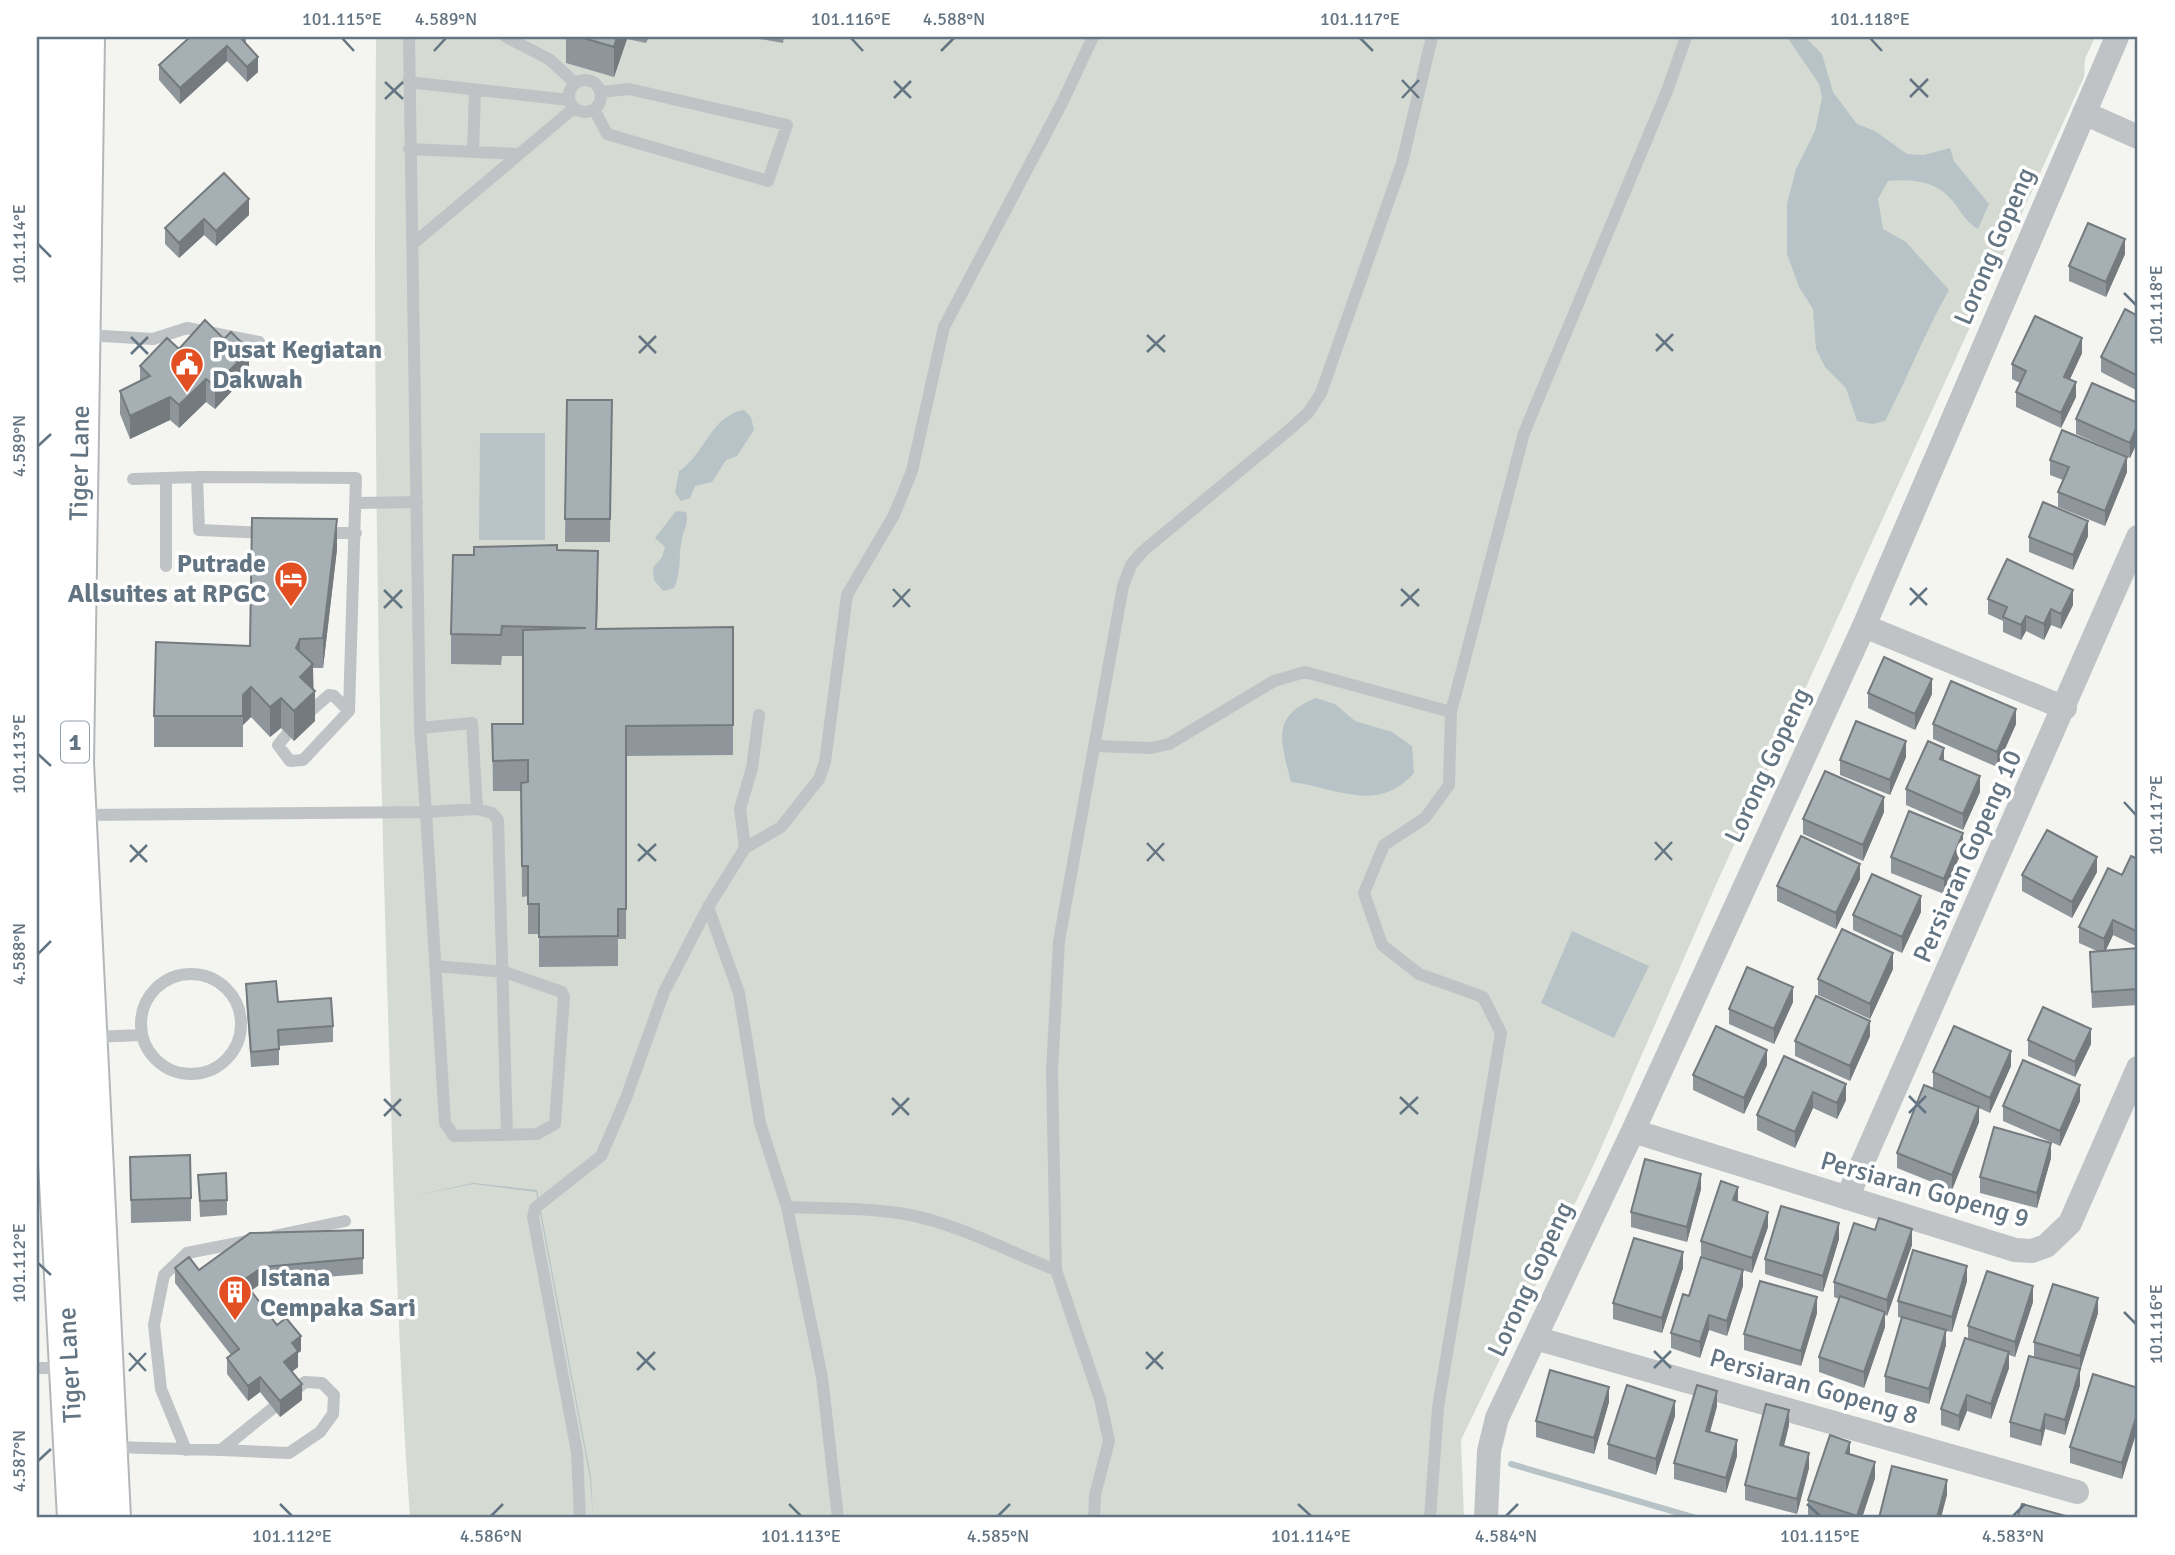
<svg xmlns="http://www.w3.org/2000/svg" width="2175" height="1555" font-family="Signika,sans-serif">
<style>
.green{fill:#d5dbd2}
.water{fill:#b7c3c7}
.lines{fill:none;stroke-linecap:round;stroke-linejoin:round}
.stream{stroke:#b7c3c7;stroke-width:6}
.primary-casing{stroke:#b2b7ba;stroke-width:42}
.lane{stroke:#bfc3c6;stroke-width:12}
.street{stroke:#bfc3c6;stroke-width:24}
.primary{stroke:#fff;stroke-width:38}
.wall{fill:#8f969b}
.shaded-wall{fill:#747a7e}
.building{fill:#a6afb4;stroke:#747a7e;stroke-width:2}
.ticks{fill:none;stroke:#637482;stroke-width:2.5}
.labels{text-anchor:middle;stroke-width:7;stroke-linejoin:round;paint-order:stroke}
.shield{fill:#fff;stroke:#929ea8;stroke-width:2}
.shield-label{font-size:24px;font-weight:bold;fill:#637482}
.street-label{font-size:26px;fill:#637482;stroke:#fff}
.poi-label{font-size:26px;font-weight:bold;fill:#637482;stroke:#fff;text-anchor:start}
.neatline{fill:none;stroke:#637482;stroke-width:2.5}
.ticks-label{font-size:18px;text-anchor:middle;fill:#637482}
</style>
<rect width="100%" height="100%" fill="#f4f5f0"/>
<path class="green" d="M376,37H2095L2085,59L2084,77L1719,878L1595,1162L1461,1440L1464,1518H410C397,1340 393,1161 387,983C377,667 373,352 376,37Z"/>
<path class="water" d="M1787,37H1805L1822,54L1833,92L1857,124L1875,131L1907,154L1924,155L1950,148L1954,161L1989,204L1978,229C1962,219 1960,207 1947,195C1931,180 1908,179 1888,181L1878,199L1883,229L1906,242L1949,290C1925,332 1908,377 1885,421L1873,424L1857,421L1846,388L1825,367L1816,349L1813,309L1799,287L1787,254V204L1796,169L1815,131L1822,98L1819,84Z
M744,410L751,417L754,430L737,456L726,460L712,482L695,486L690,498L681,501L675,493L679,471C704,456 711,415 744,410Z
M480,433H545V540H479Z
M676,511L686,512C689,525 684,527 682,539C678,556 682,571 674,588L663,591L654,580L653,568L662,557L665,547L655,538Z
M1316,698L1335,704L1355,721L1392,732L1412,746L1414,773C1378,814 1338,788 1291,782C1281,742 1270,716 1316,698Z
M1572,931L1649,966L1614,1038L1541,1003Z
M473,1183L537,1190L591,1477L593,1518L590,1478L536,1192L474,1184L416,1195Z"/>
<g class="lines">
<path class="stream" d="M1511,1464L1696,1518"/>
<g class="primary-casing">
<path id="primary" d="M52,37L38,789L77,1518
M85,37L74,763L111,1518"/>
</g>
<path class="lane" d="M506,37L549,59L575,83
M569 96a16 16 0 1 1 32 0a16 16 0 1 1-32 0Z
M408,82L569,100
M594,109L607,134L768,181L787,125L629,89L600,92
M409,149L519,154
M473,151L475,90
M414,243L574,108
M86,335L153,339L187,328L259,342
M133,479L197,477
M356,503L417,502
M265,533L199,530L197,477L356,478L349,711L303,760L290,761L278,745L287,734
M322,533H356
M166,566V478
M1451,712L1524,433L1667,91L1686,37
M307,714L329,695L334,696L349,711
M420,728L472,723L477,809L426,812L445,1123L454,1136L537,1134L555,1124L564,997L562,992L505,972L435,966
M1096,746L1151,748L1169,744L1274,681L1305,672L1451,712L1449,785L1425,818L1384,845L1364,893L1382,945L1419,974L1483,997L1501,1033L1438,1407L1430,1518
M477,809L492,813L498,820L507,1135
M80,815L426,812L420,728L409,37
M745,848L740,809L752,768L759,715
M141 1024a50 50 0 1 1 100 0a50 50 0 1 1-100 0Z
M92,1037L142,1035
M787,1207C826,1208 866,1208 905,1214C956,1223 1007,1251 1056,1270
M274,1236L345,1221
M37,1368H65
M112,1447L221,1450L273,1408
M186,1450L161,1389L154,1325L164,1275L187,1253L253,1240
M221,1450L289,1453L320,1432L333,1414L334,1395L322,1383L305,1382L295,1390
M580,1518L577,1452L533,1217L535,1208L601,1156L626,1098L664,992L708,907
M838,1518L822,1377L787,1207L760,1123L739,993L708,907L745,848L781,827L819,779L825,762L847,595L894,515L912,471L944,327L1062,103L1093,37
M1094,1518L1095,1495L1109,1441L1100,1399L1056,1270L1052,1071L1059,941L1123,586L1131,565L1143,551L1289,430L1308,413L1321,393L1402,163L1432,37"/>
<path class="street" d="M2084,113L2138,137
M1864,626L2065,708
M1633,1131L2015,1250L2032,1251L2046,1246L2070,1223L2138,1068
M1847,1198L2138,537
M1535,1338L2077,1492
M1486,1518L1489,1451L1497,1418L1633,1131L1864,626L2117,37"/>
<use href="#primary" class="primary"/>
</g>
<path class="wall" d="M246,37V43L258,72L247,82L227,61L180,104L159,80V65Z
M566,37H649L646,43L627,39L614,77L566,63Z
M749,37H784L783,43Z
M224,173L249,215L216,246L204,235L179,258L165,244V228Z
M2125,254L2106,297L2069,281V266Z
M2138,291V309H2137V293Z
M2138,316V391L2101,372V357Z
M179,349L249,373L215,409L206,402L179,428L170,420L130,439L120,414V391L140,381V366Z
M2082,353L2070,379L2076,397L2061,428L2016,407V392L2020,383L2012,379V364Z
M567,400H612L610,542H565Z
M2138,403V440L2130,458L2076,434V419Z
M2050,460L2127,472L2105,526L2058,507V492L2063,480L2050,475Z
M2088,536L2073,570L2029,552V537Z
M337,549L323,668H313L315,721L294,741L281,728L270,737L251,717L243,725V747H154V716L250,646Z
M557,550L598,581L597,629L733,627V755L626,756V939H618V966L539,967V934H528V896L522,897L521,791H493L492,724H523V656H502L501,665L451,664V634L474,555Z
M1988,599L2073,605L2061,629L2051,625L2044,640L2026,631L2021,640L2003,632V621L1988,614Z
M1868,693L1932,694L1915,730L1868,708Z
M1933,724H2016L1997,767L1933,739Z
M1906,757L1890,795L1840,775V760Z
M1944,761L1980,792L1963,830L1906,805V789Z
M1884,812L1863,861L1803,834V819Z
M1963,848L1944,894L1891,873V857Z
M2138,859V947L2113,935L2106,950L2138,948V1005L2092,1008L2090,952L2097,951L2079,943V927L2122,875Z
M2097,872L2072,918L2022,891V875Z
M1860,879L1836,929L1777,901V886Z
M1921,912L1902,953L1853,930V915Z
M1893,969L1870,1019L1818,995V979Z
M246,984L278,1002L333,1026V1042L279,1046V1065L251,1067L246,999Z
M1793,1002L1774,1044L1729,1024V1009Z
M1870,1036L1850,1081L1795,1056V1041Z
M2028,1040L2091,1044L2075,1077L2028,1056Z
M1784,1056L1846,1100L1837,1119L1813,1108L1795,1148L1757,1130V1115Z
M1767,1065L1744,1114L1693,1090V1075Z
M2011,1066L1990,1113L1979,1108V1122L1952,1190L1897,1168V1153L1950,1095L1933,1088V1072Z
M2080,1101L2060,1146L2003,1121V1106Z
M130,1157L191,1198V1221L131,1223Z
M2051,1158L2037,1208L1980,1193V1177Z
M198,1175L227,1200V1215L200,1217Z
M1701,1189L1687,1242L1631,1227V1212Z
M1738,1202L1768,1227L1752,1273L1701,1256V1241Z
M363,1230V1274L263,1282L251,1291L277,1325L301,1351L298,1353V1367L292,1372L302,1400L280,1417L260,1392L248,1401L227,1374V1358L231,1355L175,1283V1268L199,1270Z
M1839,1239L1823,1292L1765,1274V1259Z
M1912,1245L1887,1316L1885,1315V1327L1864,1388L1819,1372V1357L1839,1299L1834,1297V1282Z
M1683,1268L1662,1333L1613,1319V1303Z
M1967,1281L1952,1332L1946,1331V1345L1929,1404L1885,1392V1376L1902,1318L1898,1317V1301Z
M1743,1286L1727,1336L1709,1330L1700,1358L1671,1348V1333L1689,1296Z
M2033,1302L2015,1357L2009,1355V1368L1991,1419L1967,1411L1959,1431L1941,1425V1409L1968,1339V1326Z
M1817,1313L1801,1366L1744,1350V1334Z
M2098,1313L2080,1371V1385L2065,1435L2045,1429L2041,1446L2010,1437V1422L2034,1357V1342Z
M2138,1388V1427L2122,1479L2070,1463V1447Z
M1609,1402L1594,1454L1536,1437V1421Z
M1717,1406L1710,1432L1737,1456L1726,1493L1674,1479V1463Z
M1675,1416L1656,1475L1608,1459V1444Z
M1789,1425L1784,1446L1809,1468L1797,1514L1745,1500V1485Z
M1850,1454L1875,1478L1862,1518H1818L1808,1515V1500Z"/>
<path class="shaded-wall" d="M617,37H627V39L614,77V47Z
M227,46V61L180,104V88Z
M258,57V72L247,82V67Z
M249,199V215L216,246V231Z
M204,219V235L179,258V243Z
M2125,239V254L2106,297V282Z
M2082,338V353L2064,392V377Z
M249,350V373L215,409V386Z
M206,379V402L179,428V405Z
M2076,382V397L2061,428V413Z
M170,397V420L130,439V416Z
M2138,424V440L2130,458V443Z
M2127,457V472L2105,526V511Z
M337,519V549L323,668V638Z
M2088,521V536L2073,570V555Z
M598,551V581L596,659V629Z
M2073,590V605L2061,629V614Z
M2051,609V625L2044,640V624Z
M2026,616V631L2021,640V625Z
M300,639V669L296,648Z
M313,664V693L315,691V721L294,741V711L300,677Z
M1932,679V694L1915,730V714Z
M251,687V717L243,725V695Z
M281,698V728L270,737V707Z
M2016,709V724L1997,767V752Z
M1906,741V757L1890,795V780Z
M1944,748V764L1940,759Z
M1980,776V792L1963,830V814Z
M1884,797V812L1863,861V845Z
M1963,833V848L1944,894V879Z
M2097,857V872L2072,918V902Z
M1860,864V879L1836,929V913Z
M1921,896V912L1902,953V937Z
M2113,920V935L2104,954V939Z
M1893,953V969L1870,1019V1004Z
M1793,987V1002L1774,1044V1029Z
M1870,1021V1036L1850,1081V1066Z
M2091,1029V1044L2075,1077V1062Z
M1767,1050V1065L1744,1114V1098Z
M2011,1051V1066L1990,1113V1098Z
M1846,1084V1100L1837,1119V1103Z
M2080,1085V1101L2060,1146V1131Z
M1813,1092V1108L1795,1148V1132Z
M1979,1107V1122L1952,1190V1175Z
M2051,1143V1158L2037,1208V1193Z
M1701,1174V1189L1687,1242V1227Z
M1738,1187V1202L1733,1200Z
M1768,1212V1227L1752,1273V1258Z
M1839,1223V1239L1823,1292V1276Z
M1912,1229V1245L1887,1316V1300Z
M1683,1252V1268L1662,1333V1318Z
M1967,1266V1281L1952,1332V1317Z
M263,1267V1282L236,1301V1285Z
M1743,1270V1286L1727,1336V1321Z
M2033,1286V1302L2015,1357V1342Z
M1817,1297V1313L1801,1366V1351Z
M2098,1298V1313L2080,1371V1385L2065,1435V1420L2080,1370V1356Z
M1885,1312V1327L1864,1388V1372Z
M1709,1315V1330L1700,1358V1342Z
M1946,1330V1345L1929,1404V1389Z
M301,1336V1351L298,1353V1367L284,1377V1362L292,1343Z
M2009,1352V1368L1991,1419V1404Z
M260,1377V1392L248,1401V1386Z
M302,1384V1400L280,1417V1401Z
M1609,1387V1402L1594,1454V1438Z
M1717,1391V1406L1706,1446V1431Z
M1967,1395V1411L1959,1431V1416Z
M1675,1401V1416L1656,1475V1459Z
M1789,1410V1425L1780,1461V1445Z
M2138,1411V1427L2122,1479V1463Z
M2045,1414V1429L2041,1446V1431Z
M1737,1440V1456L1726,1493V1478Z
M1850,1442V1457L1846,1453Z
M1809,1453V1468L1797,1514V1499Z
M1875,1462V1478L1862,1518H1857Z
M1947,1480V1495L1941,1518H1937Z"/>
<path class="building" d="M190,37H240L258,57L247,67L227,46L180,88L159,65Z
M580,37H617L614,47Z
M224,173L249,199L216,231L204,219L179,243L165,228Z
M2088,223L2125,239L2106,282L2069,266Z
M2125,309L2138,316V376L2101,357Z
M2035,316L2082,338L2064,377L2076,382L2061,413L2016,392L2026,371L2012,364Z
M205,320L224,339L231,332L249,350L215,386L206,379L179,405L170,397L130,416L120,391L150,376L140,366L167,338L179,349Z
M2092,383L2138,403V424L2130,443L2076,419Z
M567,400H612L610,519H565Z
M2062,430L2127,457L2105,511L2058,492L2069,467L2050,460Z
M2043,502L2088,521L2073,555L2029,537Z
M252,518L337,519L323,638L300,639L296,648L313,664L300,677L315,691L294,711L281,698L270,707L251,687L243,695V716H154L156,642L250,646Z
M557,545V550L598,551L596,629L733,627V725L626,726V909H618V936L539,937V904H528V866H522L521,783L528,782V760L493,761L492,724H523V630L586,628L502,626L501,635L451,634L453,555H474V547Z
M2007,559L2073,590L2061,614L2051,609L2044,624L2026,616L2021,625L2003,617L2007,607L1988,599Z
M1884,657L1932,679L1915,714L1868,693Z
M1951,681L2016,709L1997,752L1933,724Z
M1856,721L1906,741L1890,780L1840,760Z
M1928,741L1944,748L1940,759L1980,776L1963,814L1906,789Z
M1825,771L1884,797L1863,845L1803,819Z
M1909,811L1963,833L1944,879L1891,857Z
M2047,830L2097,857L2072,902L2022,875Z
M1801,836L1860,864L1836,913L1777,886Z
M2131,856L2138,859V932L2113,920L2104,939L2079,927L2108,868L2122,875Z
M1872,874L1921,896L1902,937L1853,915Z
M1842,929L1893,953L1870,1004L1818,979Z
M2138,948V989L2092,992L2090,952Z
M1747,967L1793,987L1774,1029L1729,1009Z
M276,981L278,1002L331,998L333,1026L278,1030L279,1049L251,1052L246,984Z
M1816,996L1870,1021L1850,1066L1795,1041Z
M2043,1007L2091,1029L2075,1062L2028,1040Z
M1716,1026L1767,1050L1744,1098L1693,1075Z
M1954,1026L2011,1051L1990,1098L1933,1072Z
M1784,1056L1846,1084L1837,1103L1813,1092L1795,1132L1757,1115Z
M2023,1060L2080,1085L2060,1131L2003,1106Z
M1924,1085L1979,1107L1952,1175L1897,1153Z
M1994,1127L2051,1143L2037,1193L1980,1177Z
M190,1155L191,1198L131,1200L130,1157Z
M1645,1159L1701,1174L1687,1227L1631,1212Z
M226,1173L227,1200L200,1201L198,1175Z
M1721,1181L1738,1187L1733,1200L1768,1212L1752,1258L1701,1241Z
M1781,1206L1839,1223L1823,1276L1765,1259Z
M1879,1218L1912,1229L1887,1300L1834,1282L1854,1223L1875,1230Z
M363,1230V1258L263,1267L236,1285L244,1296L251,1291L277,1325L286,1318L301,1336L292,1343L298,1351L284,1362L302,1384L280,1401L260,1377L248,1386L227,1358L239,1349L175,1268L189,1257L199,1270L250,1233Z
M1634,1238L1683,1252L1662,1318L1613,1303Z
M1913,1250L1967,1266L1952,1317L1898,1301Z
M1701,1257L1743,1270L1727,1321L1709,1315L1700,1342L1671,1333L1683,1294L1689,1296Z
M1987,1271L2033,1286L2015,1342L1968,1326Z
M1760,1281L1817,1297L1801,1351L1744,1334Z
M2053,1284L2098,1298L2080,1356L2034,1342Z
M1840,1296L1885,1312L1864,1372L1819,1357Z
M1902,1317L1946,1330L1929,1389L1885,1376Z
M1965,1338L2009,1352L1991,1404L1967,1395L1959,1416L1941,1409Z
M2029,1356L2080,1369L2065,1420L2045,1414L2041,1431L2010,1422Z
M1550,1370L1609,1387L1594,1438L1536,1421Z
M2093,1374L2138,1388V1411L2122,1463L2070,1447Z
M1627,1385L1675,1401L1656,1459L1608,1444Z
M1697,1385L1717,1391L1706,1431L1737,1440L1726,1478L1674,1463Z
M1766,1404L1789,1410L1780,1445L1809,1453L1797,1499L1745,1485Z
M1830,1435L1850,1442L1846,1453L1875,1462L1857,1516L1808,1500Z
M1892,1466L1947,1480L1937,1518H1879Z
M2022,1504L2073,1518H2017Z"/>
<path class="ticks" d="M342,38L354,51M851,38L863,51M1360,38L1373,51M1870,38L1882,51M434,51L446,38M941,51L954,38M1910,79L1928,97M1402,80L1419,98M894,81L911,98M385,82L403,99M1910,97L1928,79M894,98L911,81M1402,98L1419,80M385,99L403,82M38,244L51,257M2124,293L2136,305M1656,334L1673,351M1147,335L1165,352M639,336L656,353M131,337L148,354M1656,351L1673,334M1147,352L1165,335M639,353L656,336M131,354L148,337M38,446L51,434M1910,588L1927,605M893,589L910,607M1401,589L1419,606M384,590L402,608M1910,605L1927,588M1401,606L1419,589M893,607L910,589M384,608L402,590M38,754L51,766M2124,802L2136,815M1655,842L1672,860M1147,843L1164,861M638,844L656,861M130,845L147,862M1655,860L1672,842M638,861L656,844M1147,861L1164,843M130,862L147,845M38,954L51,941M1909,1096L1926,1113M1400,1097L1418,1114M892,1098L909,1115M384,1099L401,1116M1909,1113L1926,1096M1400,1114L1418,1097M892,1115L909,1098M384,1116L401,1099M38,1263L51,1275M2124,1312L2136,1324M1654,1351L1671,1368M637,1352L655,1370M1146,1352L1163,1369M129,1353L146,1371M1654,1368L1671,1351M1146,1369L1163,1352M637,1370L655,1352M129,1371L146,1353M38,1461L51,1449M280,1504L292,1516M789,1504L801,1516M1298,1504L1311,1516M1807,1504L1820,1516M491,1516L503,1504M998,1516L1010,1504M1506,1516L1518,1504M2013,1516L2025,1504"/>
<defs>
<g id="civic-pin" transform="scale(1.75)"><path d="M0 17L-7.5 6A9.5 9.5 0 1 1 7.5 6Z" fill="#e24f23" stroke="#fff"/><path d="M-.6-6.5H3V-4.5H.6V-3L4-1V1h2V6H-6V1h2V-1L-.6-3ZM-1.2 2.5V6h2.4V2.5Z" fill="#fff"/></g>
<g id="hotel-pin" transform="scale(1.75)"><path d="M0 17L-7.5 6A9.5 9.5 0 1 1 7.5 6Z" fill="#e24f23" stroke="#fff"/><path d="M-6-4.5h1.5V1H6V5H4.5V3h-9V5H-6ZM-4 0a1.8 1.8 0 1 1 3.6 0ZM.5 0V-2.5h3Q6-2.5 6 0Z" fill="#fff"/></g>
<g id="building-pin" transform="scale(1.75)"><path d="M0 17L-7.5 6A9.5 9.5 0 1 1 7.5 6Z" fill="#e24f23" stroke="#fff"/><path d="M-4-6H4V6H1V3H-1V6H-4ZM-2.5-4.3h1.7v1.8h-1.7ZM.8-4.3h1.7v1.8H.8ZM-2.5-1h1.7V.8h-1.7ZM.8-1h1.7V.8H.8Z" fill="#fff"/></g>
</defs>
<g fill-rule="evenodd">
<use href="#civic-pin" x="187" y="364"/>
<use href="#hotel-pin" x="291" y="578"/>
<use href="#building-pin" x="235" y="1292"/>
</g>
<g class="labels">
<rect class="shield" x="61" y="721.5" width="28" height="41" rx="5"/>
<g class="shield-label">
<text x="75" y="750">1</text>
</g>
<g class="street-label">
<text transform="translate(1994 246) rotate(-67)" y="9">Lorong Gopeng</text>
<text transform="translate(79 463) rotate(-89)" y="9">Tiger Lane</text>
<text transform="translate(1767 765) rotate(-65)" y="9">Lorong Gopeng</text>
<text transform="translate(1967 856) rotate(-66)" y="9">Persiaran Gopeng 10</text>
<text transform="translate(1925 1189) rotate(16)" y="9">Persiaran Gopeng 9</text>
<text transform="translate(1530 1279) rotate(-65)" y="9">Lorong Gopeng</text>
<text transform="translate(69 1365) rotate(-93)" y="9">Tiger Lane</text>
<text transform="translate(1814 1386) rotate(16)" y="9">Persiaran Gopeng 8</text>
</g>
<g class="poi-label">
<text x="212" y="358">Pusat Kegiatan<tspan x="212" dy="30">Dakwah</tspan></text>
<text x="266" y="572" text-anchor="end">Putrade<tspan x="266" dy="30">Allsuites at RPGC</tspan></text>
<text x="260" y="1286">Istana<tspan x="260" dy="30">Cempaka Sari</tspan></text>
</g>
</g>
<rect width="2175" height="1555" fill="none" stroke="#ffffff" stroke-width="77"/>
<rect x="38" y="38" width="2098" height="1478" class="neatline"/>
<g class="ticks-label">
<text x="342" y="25">101.115°E</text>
<text x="446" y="25">4.589°N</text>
<text x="851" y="25">101.116°E</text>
<text x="954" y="25">4.588°N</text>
<text x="1360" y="25">101.117°E</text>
<text x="1870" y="25">101.118°E</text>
<text transform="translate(19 244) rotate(-90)" y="6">101.114°E</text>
<text transform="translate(2156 305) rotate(-90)" y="6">101.118°E</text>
<text transform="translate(19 446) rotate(-90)" y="6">4.589°N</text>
<text transform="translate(19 754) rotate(-90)" y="6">101.113°E</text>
<text transform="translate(2156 815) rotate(-90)" y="6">101.117°E</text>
<text transform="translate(19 954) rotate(-90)" y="6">4.588°N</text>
<text transform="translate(19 1263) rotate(-90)" y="6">101.112°E</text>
<text transform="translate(2156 1324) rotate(-90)" y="6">101.116°E</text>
<text transform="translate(19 1461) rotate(-90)" y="6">4.587°N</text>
<text x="292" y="1542">101.112°E</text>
<text x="491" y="1542">4.586°N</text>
<text x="801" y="1542">101.113°E</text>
<text x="998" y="1542">4.585°N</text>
<text x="1311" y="1542">101.114°E</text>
<text x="1506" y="1542">4.584°N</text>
<text x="1820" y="1542">101.115°E</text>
<text x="2013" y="1542">4.583°N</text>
</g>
</svg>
